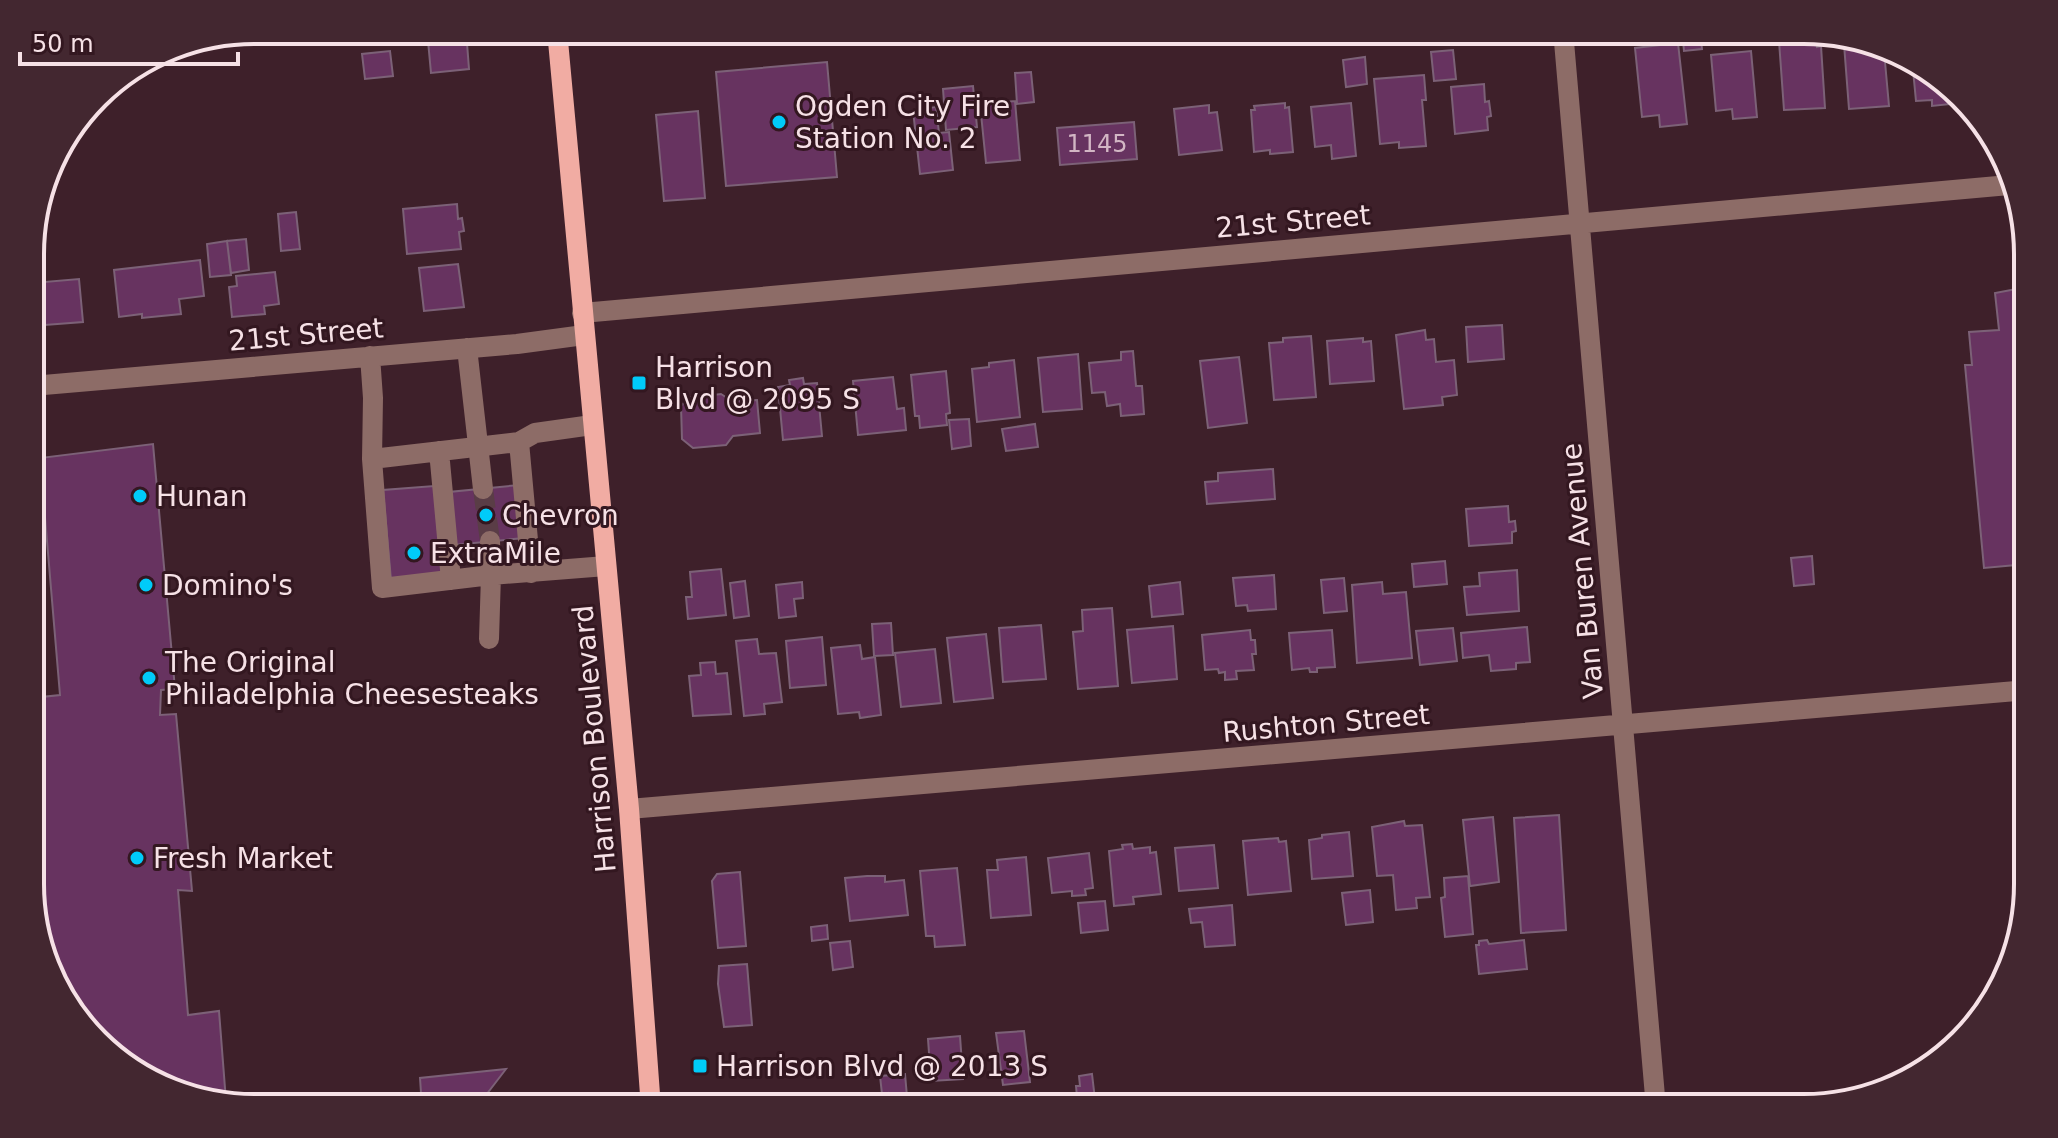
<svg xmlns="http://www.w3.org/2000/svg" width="2058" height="1138" font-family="'DejaVu Sans',sans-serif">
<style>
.building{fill:#673360;stroke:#7c6177;stroke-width:2}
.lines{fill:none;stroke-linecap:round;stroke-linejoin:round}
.minor-tunnel{stroke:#5a3d46;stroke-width:20;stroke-dasharray:20 10;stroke-linecap:butt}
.minor{stroke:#8d6c67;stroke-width:20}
.major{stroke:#f1aca3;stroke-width:20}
.poi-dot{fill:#00cbf9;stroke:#331720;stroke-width:3}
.labels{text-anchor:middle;stroke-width:6;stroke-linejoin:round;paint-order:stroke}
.number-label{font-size:24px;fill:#d2b6c4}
.poi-label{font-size:28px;fill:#f6e1e6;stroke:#331720;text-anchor:start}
.street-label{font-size:28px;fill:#f6e1e6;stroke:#331720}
.rim{fill:none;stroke:#f6e1e6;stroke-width:4}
</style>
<rect width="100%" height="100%" fill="#3e202a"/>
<path class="building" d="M427,30H466L469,69L431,73Z
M1682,30H1700L1702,49L1684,51Z
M1742,30H1771V34L1742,37Z
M1794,40L1796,44L1817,42V47L1821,46L1825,108L1784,110L1779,41Z
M1678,43L1687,124L1660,127L1659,115L1642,117L1635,48Z
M1844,44H1855L1884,51L1889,106L1849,109Z
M1453,50L1456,79L1434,81L1431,52Z
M390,51L393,76L365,79L362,54Z
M1751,51L1757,117L1733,119L1732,109L1716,111L1711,55Z
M1365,57L1367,84L1346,87L1343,60Z
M1912,59L1916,60L1960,103L1932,106V100L1916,101Z
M827,62L837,177L726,186L716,72Z
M1031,72L1034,102L1017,104L1015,73Z
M1424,75L1426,100H1422L1426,146L1399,148V142L1380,144L1374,79Z
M1484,84L1485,102L1489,101L1491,116L1487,117L1488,130L1455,134L1451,87Z
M973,86L977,127L946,130L943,89Z
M1015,101L1020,160L986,163L980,104Z
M1285,103V108L1289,107L1293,152L1270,154V150L1254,152L1251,110H1255L1254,106Z
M1351,103L1356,156L1332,159L1331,145L1315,147L1311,107Z
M1209,105V113L1217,112L1222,150L1179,155L1174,109Z
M936,107L939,133L949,132L953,170L920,174L913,110Z
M698,111L705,198L664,201L656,115Z
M1134,122L1137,159L1060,165L1057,128Z
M457,204L458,219L462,218L464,231L459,232L461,249L407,254L403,209Z
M296,212L300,249L281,251L278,214Z
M246,239L249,270L231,273L227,241Z
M227,241L231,275L210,277L207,244Z
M200,260L204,296L179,299L181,314L142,318V314L119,317L114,270Z
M458,264L464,307L424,311L419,268Z
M44,272L45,282L79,279L83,322L32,326V273Z
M275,272L279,304L264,306L265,314L232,317L229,287L237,286L236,276Z
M2027,287V564L1984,568L1965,365H1972L1969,332L1999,330L1995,293Z
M1502,325L1504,359L1468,362L1466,327Z
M1425,330L1426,340L1434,339L1436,362L1454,360L1457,395L1442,397L1443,405L1404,409L1396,335Z
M1311,336L1316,397L1274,400L1269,343L1283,342V338Z
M1363,338V342L1371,341L1374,381L1330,384L1327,341Z
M1133,351L1136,386H1142L1144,414L1121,416L1120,404L1107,406L1105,392L1092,393L1089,363L1121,360V352Z
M1078,354L1082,409L1043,412L1038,358Z
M1239,357L1247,423L1208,428L1200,361Z
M1014,360L1020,417L977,422L972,369L989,367V363Z
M946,371L950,413L946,414L947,425L920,428L919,416H915L911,375Z
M893,377L897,409L904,408L906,430L858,435L853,381Z
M803,378L804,384L817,383L822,436L783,440L778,387L790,385L789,380Z
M721,394L732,401L757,400L760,433L733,436L726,445L693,448L682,439L681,406L688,398Z
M969,419L971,446L952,449L949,420Z
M1035,424L1038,447L1006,451L1002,429Z
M153,444L175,689L161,690L160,715L176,714L192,891L178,890L188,1015L219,1011L226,1101L142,1078L68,1008L32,913V698L60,695L40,458Z
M1273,469L1275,499L1207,504L1205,482L1218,481V473Z
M519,485L524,538L454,545L449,492Z
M434,486L442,576L391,580L383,490Z
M1508,506L1509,522L1515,521L1516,531L1512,532V543L1469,546L1466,509Z
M1812,556L1814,584L1794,586L1791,558Z
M1445,561L1447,584L1414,587L1412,564Z
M721,569L726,615L688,619L686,597H692L690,572Z
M1517,570L1519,611L1467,615L1464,587L1480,586L1479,573Z
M1274,575L1276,609L1248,611L1247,605L1236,606L1233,578Z
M1344,578L1347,611L1324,613L1321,580Z
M745,581L749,616L734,618L730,583Z
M802,582L803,598L794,599L796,616L779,618L776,585Z
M1180,582L1183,614L1152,617L1149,586Z
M1382,582L1383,594L1406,592L1412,658L1357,663L1352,585Z
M1112,608L1118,686L1078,689L1073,632L1083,631L1082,610Z
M891,623L893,655L874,656L872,624Z
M1041,625L1046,679L1003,682L999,628Z
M1173,626L1177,679L1132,683L1127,630Z
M1527,627L1530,662L1516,663V669L1491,671L1489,655L1463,658L1461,633Z
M1453,628L1457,661L1420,665L1416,631Z
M1250,630L1251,640H1255L1256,654H1252L1254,670L1236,671L1237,679L1225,680V672L1219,673L1218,669L1205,670L1202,635Z
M1332,630L1335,667L1317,668V672H1310L1309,668L1292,670L1289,633Z
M986,634L993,698L954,702L947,638Z
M822,637L826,685L790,688L786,641Z
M757,639L759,654L776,653L782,702L764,704L765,714L744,716L736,641Z
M860,645L862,659L875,657L881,715L860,718L859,712L838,714L831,648Z
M935,649L941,703L901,707L895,653Z
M715,662L716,674L727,673L731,714L693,716L689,676L701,675L700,663Z
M1559,815L1566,930L1521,933L1514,818Z
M1493,817L1499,882L1470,886L1463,820Z
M1404,821L1405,826L1422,825L1430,897L1416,898L1417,908L1396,910L1393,875L1377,876L1372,827Z
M1349,832L1353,876L1312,879L1309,840L1322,838V835Z
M1278,838L1279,842L1286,841L1291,891L1248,895L1243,841Z
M1132,844L1133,849L1150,847V853L1156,852L1161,894L1133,897L1134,904L1114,906L1109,851L1123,849L1122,845Z
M1214,845L1218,888L1179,891L1175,848Z
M1089,853L1093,888L1085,889L1086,895L1072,896V891L1052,893L1048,858Z
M1026,857L1031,915L991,918L987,870H998L997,860Z
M957,868L965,945L935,947L934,936H926L920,871Z
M740,872L746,946L718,948L712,881L717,874Z
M867,876H885V882L904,880L908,915L850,921L845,878Z
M1468,876L1473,934L1445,937L1441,898L1445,897L1444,878Z
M1370,890L1373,922L1346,925L1342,893Z
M1105,901L1108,930L1081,933L1078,903Z
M1232,905L1235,945L1205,947L1202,922L1191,923L1189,909Z
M827,925L828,939L812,941L811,927Z
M1487,940L1489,944L1524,940L1527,969L1479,974L1476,945H1479V941Z
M850,941L853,967L833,970L830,943Z
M747,964L752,1025L724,1027L718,984L719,966Z
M1024,1031L1030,1082L1003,1085L996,1033Z
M960,1036L963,1079L931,1081L928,1039Z
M506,1069L476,1108H422L420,1078Z
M905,1074L908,1108H889L888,1093L882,1094L880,1076Z
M1092,1074L1096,1108H1078L1076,1086H1080L1079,1076Z"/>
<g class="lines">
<path class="minor-tunnel" d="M483,489L490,541"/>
<path class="minor" d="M1563,30L1656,1108
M582,313L2009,185
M467,348L483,489
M370,356L373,398L372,459
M32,386L517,344L584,335
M519,442L535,433L592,425
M439,451L451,580
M490,541L491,575L382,588L372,459L519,442L531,573
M489,639L491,575L606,566
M629,809L2028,690"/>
<path class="major" d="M557,30L629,809L651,1108"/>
</g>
<g class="poi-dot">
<circle cx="779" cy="122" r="8"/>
<rect x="631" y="375" width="16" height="16" rx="4"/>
<circle cx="140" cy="496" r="8"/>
<circle cx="486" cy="515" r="8"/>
<circle cx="414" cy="553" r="8"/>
<circle cx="146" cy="585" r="8"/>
<circle cx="149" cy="678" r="8"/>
<circle cx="137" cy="858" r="8"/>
<rect x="692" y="1058" width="16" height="16" rx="4"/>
</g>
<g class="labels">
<g class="number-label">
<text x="1097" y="152">1145</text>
</g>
<g class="poi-label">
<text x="795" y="116">Ogden City Fire<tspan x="795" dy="32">Station No. 2</tspan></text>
<text x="655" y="377">Harrison<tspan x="655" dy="32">Blvd @ 2095 S</tspan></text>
<text x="156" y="506">Hunan</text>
<text x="502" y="525">Chevron</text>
<text x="430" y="563">ExtraMile</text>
<text x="162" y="595">Domino's</text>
<text x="165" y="672">The Original<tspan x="165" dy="32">Philadelphia Cheesesteaks</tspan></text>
<text x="153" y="868">Fresh Market</text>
<text x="716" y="1076">Harrison Blvd @ 2013 S</text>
</g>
<g class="street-label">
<text transform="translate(1293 221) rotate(-5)" y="10">21st Street</text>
<text transform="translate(306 334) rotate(-5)" y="10">21st Street</text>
<text transform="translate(1582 571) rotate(-95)" y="10">Van Buren Avenue</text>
<text transform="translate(1326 723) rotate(-5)" y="10">Rushton Street</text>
<text transform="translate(594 739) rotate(-95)" y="10">Harrison Boulevard</text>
</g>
</g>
<path d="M0 0H2058V1138H0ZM254 44H1804A210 210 0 0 1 2014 254V884A210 210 0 0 1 1804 1094H254A210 210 0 0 1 44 884V254A210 210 0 0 1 254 44Z" fill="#432730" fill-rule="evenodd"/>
<path class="rim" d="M254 44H1804A210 210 0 0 1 2014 254V884A210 210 0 0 1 1804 1094H254A210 210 0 0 1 44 884V254A210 210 0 0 1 254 44Z"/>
<path d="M20 52v12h218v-12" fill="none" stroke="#f6e1e6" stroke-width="4"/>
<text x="32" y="52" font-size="24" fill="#f6e1e6" stroke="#331720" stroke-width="6" paint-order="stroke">50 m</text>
</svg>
